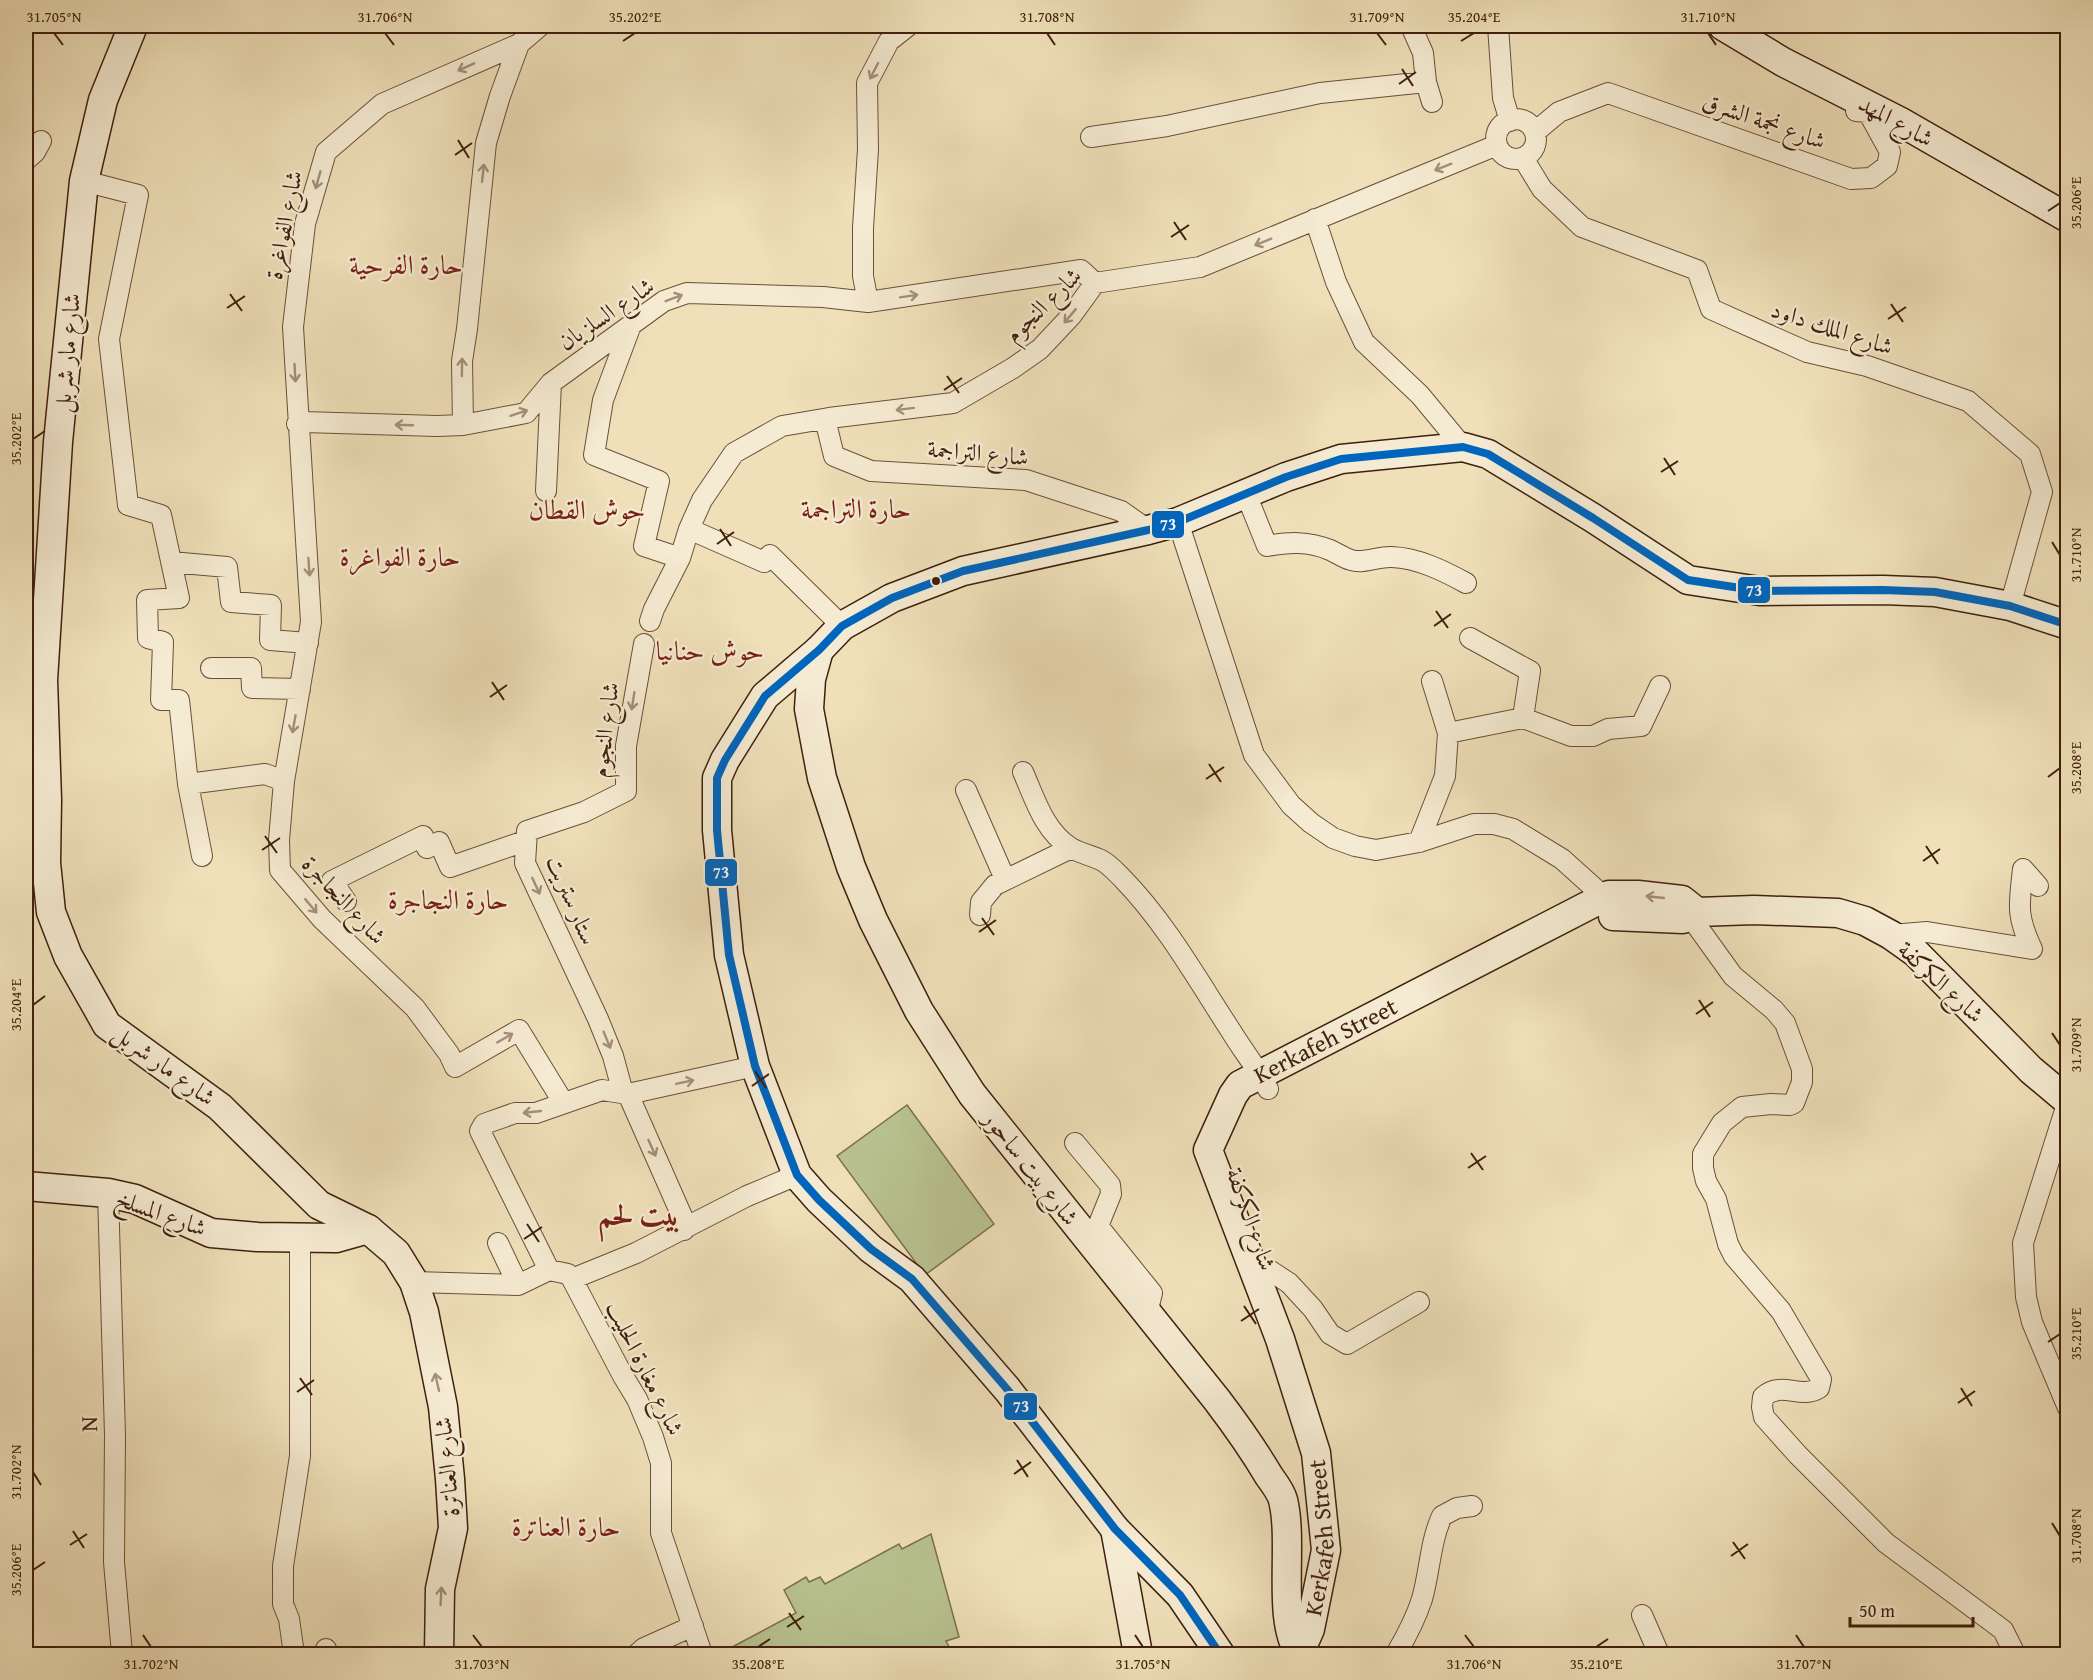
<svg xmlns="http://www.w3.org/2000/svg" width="2093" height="1680" font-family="'Gentium Book Plus',Amiri,serif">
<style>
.green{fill:#b8c290;stroke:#7c704e;stroke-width:1.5}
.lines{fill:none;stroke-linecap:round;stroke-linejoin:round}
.street-casing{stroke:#6c4f38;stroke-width:22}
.secondary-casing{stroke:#401f0d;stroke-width:31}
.street{stroke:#f5ebd2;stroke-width:20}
.secondary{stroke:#f5ebd2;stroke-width:28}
.bus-1-casing{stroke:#f5ebd2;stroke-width:12}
.bus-1{stroke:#0065bd;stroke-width:8}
.oneway{stroke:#a48f79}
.ticks{fill:none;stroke:#401f0d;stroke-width:2}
.bus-dot{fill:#401f0d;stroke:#f5ebd2;stroke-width:2}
.labels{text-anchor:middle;stroke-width:4.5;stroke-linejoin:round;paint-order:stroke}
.street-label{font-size:24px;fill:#401f0d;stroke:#f5ebd2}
.quarter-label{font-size:27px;fill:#7a1f14;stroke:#f5ebd2}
.district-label{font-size:30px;font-weight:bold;fill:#7a1f14;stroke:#f5ebd2}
.line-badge{stroke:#f5ebd2;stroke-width:2}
.badge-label{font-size:16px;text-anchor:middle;font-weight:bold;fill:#fff}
.neatline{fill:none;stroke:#401f0d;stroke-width:2}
.ticks-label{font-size:15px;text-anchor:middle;fill:#401f0d}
</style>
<rect width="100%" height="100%" fill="#efe0b9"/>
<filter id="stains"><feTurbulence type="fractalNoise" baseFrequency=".00333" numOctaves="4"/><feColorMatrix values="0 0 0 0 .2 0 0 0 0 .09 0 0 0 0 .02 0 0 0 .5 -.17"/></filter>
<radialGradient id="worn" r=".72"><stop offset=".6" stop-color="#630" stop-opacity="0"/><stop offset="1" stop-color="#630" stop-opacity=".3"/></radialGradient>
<path class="green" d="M907,1105L994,1224L925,1275L837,1156Z
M931,1534L959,1637L946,1641L953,1654H719L796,1613L784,1590L806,1577L809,1582L820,1577L825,1584L899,1544L902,1549Z"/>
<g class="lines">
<g class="street-casing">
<path id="street" d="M540,26L519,44L382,104L326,152L305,224L293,327L311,622L284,781L279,840L280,870L322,919L415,1008L449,1054L455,1067L519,1030L563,1102
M1411,26L1423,53L1426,82L1432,102
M1498,26L1503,98L1510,121
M1496 139a20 20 0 1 1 40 0a20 20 0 1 1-40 0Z
M1535,132L1559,112L1608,93L1851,179L1871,178L1887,166L1890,152L1868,112L1856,111
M1091,137L1167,126L1320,93L1426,82
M1523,158L1542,189L1582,227L1697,270L1711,309L1807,352L1867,366L1968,401L2030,454L2042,492L2010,606
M26,160L35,152L41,141
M84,181L138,195L109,339L128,505L161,515L179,598L147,600L148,638L163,642L161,700H179L188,784L202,856
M1315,219L1336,282L1364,342L1420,395L1463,447
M868,302L863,276V228L868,149L867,83L889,41L908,26
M631,325L603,400L594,455L659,481L644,546L680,558
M825,419L834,456L871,471L1026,480L1121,511L1148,530
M297,424L304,422L437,426L463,425L526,413L551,383L664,301L687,293L823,297L868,302L1081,270L1095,283
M463,425L462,361L467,329L486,143L500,96L519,44
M546,491L551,383
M1246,494L1267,546C1289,542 1308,541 1330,550C1337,553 1344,558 1351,560C1364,564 1379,556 1392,557C1418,558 1444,571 1466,583
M1178,522L1254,755L1291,805L1311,823L1333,838L1355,846L1376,850L1419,842L1474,824H1494L1513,829L1562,859L1602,895
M689,529L764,562L770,555L842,626
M171,562L227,567L231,602L271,605L270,640L308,643
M650,621L654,609L680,558L689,529L702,500L734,453L782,426L829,418L953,403L1013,368L1040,349L1071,316L1095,283L1200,267L1497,145
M1470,638L1530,671L1523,718
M644,644L626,746V791L584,812L527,831L525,863L598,1019L613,1056L622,1089L628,1094L685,1223L684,1230
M211,668H251L252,688L300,689
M26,679L34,698L35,711
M1432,681L1448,733
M1023,772C1035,799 1044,831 1071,848C1080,853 1092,856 1101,860C1109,864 1116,872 1122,878C1166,923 1197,979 1231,1031C1243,1051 1258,1069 1268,1089
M188,784L265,774L284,781
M966,790L1005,879
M26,808L47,800
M1419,842L1445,776L1448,733L1523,718L1571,736H1593L1608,729L1641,726L1660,686
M346,901L332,881L423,836L427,848L439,842L450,867L525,841
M1697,912V926L1733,976L1774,1010L1785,1023L1802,1069V1082L1794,1103L1790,1105L1771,1104L1742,1107L1722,1123L1703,1154V1168L1706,1181L1716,1199L1728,1244L1734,1256L1781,1311L1821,1379L1819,1388C1800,1400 1782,1380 1763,1397L1762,1407L1764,1417L1798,1455L1886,1543L2003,1630L2015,1654
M980,915L981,902L995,885L1071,848
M1891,935L1927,932L2032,949C2016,915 2019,905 2023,869L2038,886
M2068,1101L2023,1243L2026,1297L2032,1322L2068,1408
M1075,1143L1110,1185L1111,1194L1098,1226L1152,1293L1147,1313
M108,1193L115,1435L114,1562L122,1654
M498,1243L518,1285
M549,1270L480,1131L484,1124L515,1113H536L602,1090L628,1094L755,1066
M1255,1274L1269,1270L1289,1283L1313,1309L1330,1334L1347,1344L1419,1302
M572,1279L623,1376L637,1399L653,1437L661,1463V1533L702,1654
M414,1282L518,1285L549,1270L568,1274L572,1279L636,1253L747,1196L797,1175
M1642,1615L1659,1654
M326,1649V1654
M294,1654L289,1619L283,1604V1566L300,1456V1237
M637,1654L644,1648L693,1626
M1396,1654C1406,1637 1416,1618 1422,1599C1430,1571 1430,1542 1442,1516L1457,1508L1472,1506"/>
</g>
<g class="secondary-casing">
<g id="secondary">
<path d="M133,26L103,100L84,181L58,442L43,680L47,800L46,863L51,912L68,956L107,1025L220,1107L319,1205L368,1229L396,1253L414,1282L424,1312L443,1407L450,1479L453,1528L440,1589L439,1654"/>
<path d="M1723,26L1783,62L1899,121L2068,218"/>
<path d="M819,650L811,679L809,709L822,778L851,867L873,920L919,1011L972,1094L1217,1400C1236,1425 1253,1449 1269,1476C1274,1483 1281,1492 1283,1500C1294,1545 1276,1619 1300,1654"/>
<path d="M1609,895H1638L1682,900L1697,912"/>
<path d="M1613,916L1683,919L1697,912L1754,910L1838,913L1865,921L1891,935L1915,952L2031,1070L2068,1101"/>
<path d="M26,1186L108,1193L135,1199L211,1233L258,1237L336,1238L368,1229"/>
<path d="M1115,1529L1138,1654"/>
<path d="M1220,1654L1180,1595L1115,1529L1007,1389L912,1279L871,1249L819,1200L797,1175L755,1066L729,955L717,830V778L725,760L765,696L819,650L842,626L892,598L963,571L1148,530L1178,522L1286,477L1341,459L1463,447L1488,454L1593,518L1688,580L1760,591L1883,590L1935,592L2010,606L2068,625"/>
<path id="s1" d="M1299,1654L1310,1629L1326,1550L1316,1453L1280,1339L1208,1150L1233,1095L1240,1085L1593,903"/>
</g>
</g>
<use href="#street" class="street"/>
<use href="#secondary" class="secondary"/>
<g class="bus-1-casing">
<path id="bus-1" d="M1220,1654L1180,1595L1115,1529L1007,1389L912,1279L871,1249L819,1200L797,1175L755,1066L729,955L717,830V778L725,760L765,696L819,650L842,626L892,598L963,571L1148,530L1178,522L1286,477L1341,459L1463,447L1488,454L1593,518L1688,580L1760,591L1883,590L1935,592L2010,606L2068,625"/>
</g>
<use href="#bus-1" class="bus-1"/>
</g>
<defs><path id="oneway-shaft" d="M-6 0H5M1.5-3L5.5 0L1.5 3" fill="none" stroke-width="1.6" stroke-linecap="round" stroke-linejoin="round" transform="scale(1.5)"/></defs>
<g class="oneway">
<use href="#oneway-shaft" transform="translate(466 67) rotate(156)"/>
<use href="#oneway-shaft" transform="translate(874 71) rotate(117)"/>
<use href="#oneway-shaft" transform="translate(1443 167) rotate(158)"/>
<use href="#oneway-shaft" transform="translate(483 173) rotate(-84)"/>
<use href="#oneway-shaft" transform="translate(318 180) rotate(106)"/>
<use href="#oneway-shaft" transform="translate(1263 242) rotate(158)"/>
<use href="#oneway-shaft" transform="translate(909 296) rotate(-9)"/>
<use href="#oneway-shaft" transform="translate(674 298) rotate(-21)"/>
<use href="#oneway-shaft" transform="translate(1070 316) rotate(130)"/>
<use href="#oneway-shaft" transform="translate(462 367) rotate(-89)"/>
<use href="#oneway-shaft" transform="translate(295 373) rotate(87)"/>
<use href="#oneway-shaft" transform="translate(905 409) rotate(173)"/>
<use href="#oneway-shaft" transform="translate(519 413) rotate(-18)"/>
<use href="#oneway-shaft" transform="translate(404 425) rotate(-178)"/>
<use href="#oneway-shaft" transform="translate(309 567) rotate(86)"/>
<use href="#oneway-shaft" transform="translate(633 701) rotate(99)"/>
<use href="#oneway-shaft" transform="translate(294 724) rotate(100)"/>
<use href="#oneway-shaft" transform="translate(536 886) rotate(65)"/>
<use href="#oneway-shaft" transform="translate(1655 897) rotate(-174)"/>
<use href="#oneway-shaft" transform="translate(311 906) rotate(50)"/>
<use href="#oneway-shaft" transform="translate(505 1038) rotate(-30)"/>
<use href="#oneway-shaft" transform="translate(607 1040) rotate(68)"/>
<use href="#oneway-shaft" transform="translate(685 1082) rotate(-12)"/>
<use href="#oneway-shaft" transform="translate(532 1112) rotate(174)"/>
<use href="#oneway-shaft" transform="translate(652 1148) rotate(66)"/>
<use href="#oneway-shaft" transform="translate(437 1382) rotate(-103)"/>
<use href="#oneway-shaft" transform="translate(441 1596) rotate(-87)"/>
</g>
<path class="ticks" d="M54,33L63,45M385,33L394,45M1047,33L1055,45M1377,33L1386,45M1708,33L1716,45M623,41L635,33M1461,41L1474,33M1402,69L1413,86M1399,84L1416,72M458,140L469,158M455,155L472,143M2048,211L2060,203M1174,222L1186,240M1171,237L1189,225M230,294L242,311M1891,304L1903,322M227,308L245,296M1888,319L1906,307M947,376L959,393M944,390L962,378M33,439L45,431M1664,458L1675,475M1661,472L1678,461M720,529L731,546M2052,542L2060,555M717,544L734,532M1436,611L1448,628M1434,626L1451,614M492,682L504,700M490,697L507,685M1209,764L1221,782M2048,777L2060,768M1206,779L1224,767M265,836L277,853M1926,846L1938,864M262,850L280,838M1923,861L1940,849M982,918L994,935M979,932L996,920M1699,1000L1710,1017M33,1005L45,996M1696,1014L1713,1002M2052,1033L2060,1045M755,1071L766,1088M752,1086L769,1074M1471,1153L1483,1170M1468,1168L1486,1156M527,1224L539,1242M524,1239L542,1227M1244,1306L1256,1324M1241,1321L1259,1309M2048,1342L2060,1334M300,1378L312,1395M1961,1388L1972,1406M297,1392L314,1380M1958,1403L1975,1391M1017,1460L1028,1477M33,1472L41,1485M1014,1474L1031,1462M2052,1523L2060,1536M73,1531L84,1548M1733,1542L1745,1559M70,1545L87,1534M1731,1556L1748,1544M33,1570L45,1562M789,1613L801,1630M787,1627L804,1616M143,1635L151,1647M473,1635L482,1647M1135,1635L1143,1647M1465,1635L1474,1647M1796,1635L1804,1647M758,1647L770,1639M1596,1647L1608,1639"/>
<circle class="bus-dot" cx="936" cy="581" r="5"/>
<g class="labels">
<g class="street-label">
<text transform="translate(1764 121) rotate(19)" y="8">شارع نجمة الشرق</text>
<text transform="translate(1896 121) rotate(29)" y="8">شارع المهد</text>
<text transform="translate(284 225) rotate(-79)" y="8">شارع الفواغرة</text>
<text transform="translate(1043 305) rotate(-44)" y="8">شارع النجوم</text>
<text transform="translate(606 314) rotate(-34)" y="8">شارع السلزيان</text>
<text transform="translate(1832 328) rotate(18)" y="8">شارع الملك داود</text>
<text transform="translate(67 353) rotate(-85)" y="8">شارع مار شربل</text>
<text transform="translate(978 453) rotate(5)" y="8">شارع التراجمة</text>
<text transform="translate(605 730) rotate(-83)" y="8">شارع النجوم</text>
<text transform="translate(344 900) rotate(47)" y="8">شارع النجاجرة</text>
<text transform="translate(572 900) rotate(67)" y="8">ستار ستريت</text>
<text transform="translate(1941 982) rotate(43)" y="8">شارع الكركفة</text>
<text dy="8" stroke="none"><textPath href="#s1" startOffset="696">Kerkafeh Street</textPath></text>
<text transform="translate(164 1065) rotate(36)" y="8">شارع مار شربل</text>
<text transform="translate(1031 1168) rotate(52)" y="8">شارع بيت ساحور</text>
<text transform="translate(161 1213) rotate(20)" y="8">شارع المسلخ</text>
<text transform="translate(1251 1219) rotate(71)" y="8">شارع الكركفة</text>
<text transform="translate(645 1368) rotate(64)" y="8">شارع مغارة الحليب</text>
<text transform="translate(89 1424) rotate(-91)" y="8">N</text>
<text transform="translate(447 1467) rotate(-95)" y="8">شارع العناترة</text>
<text dy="8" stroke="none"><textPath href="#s1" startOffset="120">Kerkafeh Street</textPath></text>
</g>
<g class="quarter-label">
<text x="406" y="274">حارة الفرحية</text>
<text x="856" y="518">حارة التراجمة</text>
<text x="587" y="519">حوش القطان</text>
<text x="400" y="566">حارة الفواغرة</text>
<text x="710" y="660">حوش حنانيا</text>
<text x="448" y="909">حارة النجاجرة</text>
<text x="566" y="1536">حارة العناترة</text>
</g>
<g class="district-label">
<text x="639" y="1225">بيت لحم</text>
</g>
</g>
<g class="line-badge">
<rect x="1151" y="510" width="34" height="29" rx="6" fill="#0065bd"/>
<rect x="1737" y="576" width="34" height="28" rx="6" fill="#0065bd"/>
<rect x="704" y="858" width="34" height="29" rx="6" fill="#0065bd"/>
<rect x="1003" y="1392" width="35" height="29" rx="6" fill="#0065bd"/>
</g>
<g class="badge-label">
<text x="1168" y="530">73</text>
<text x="1754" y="596">73</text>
<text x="721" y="878">73</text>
<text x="1021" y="1412">73</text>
</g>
<rect width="2093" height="1680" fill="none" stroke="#efe0b9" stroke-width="66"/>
<path d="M1850 1617v9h123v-9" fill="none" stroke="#401f0d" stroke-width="3"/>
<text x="1859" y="1617" font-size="18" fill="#401f0d" stroke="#f5ebd2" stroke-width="4.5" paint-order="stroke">50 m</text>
<rect x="33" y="33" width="2027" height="1614" class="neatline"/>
<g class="ticks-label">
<text x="54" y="22">31.705°N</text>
<text x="385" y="22">31.706°N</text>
<text x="635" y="22">35.202°E</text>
<text x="1047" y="22">31.708°N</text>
<text x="1377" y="22">31.709°N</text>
<text x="1474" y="22">35.204°E</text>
<text x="1708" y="22">31.710°N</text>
<text transform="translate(2076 203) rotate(-90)" y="5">35.206°E</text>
<text transform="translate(16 439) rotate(-90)" y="5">35.202°E</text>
<text transform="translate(2076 555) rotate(-90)" y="5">31.710°N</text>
<text transform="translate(2076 768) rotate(-90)" y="5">35.208°E</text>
<text transform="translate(16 1005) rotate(-90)" y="5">35.204°E</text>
<text transform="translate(2076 1045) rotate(-90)" y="5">31.709°N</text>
<text transform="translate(2076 1334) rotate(-90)" y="5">35.210°E</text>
<text transform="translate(16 1472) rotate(-90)" y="5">31.702°N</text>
<text transform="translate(2076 1536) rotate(-90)" y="5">31.708°N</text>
<text transform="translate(16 1570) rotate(-90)" y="5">35.206°E</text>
<text x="151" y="1669">31.702°N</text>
<text x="482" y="1669">31.703°N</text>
<text x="758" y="1669">35.208°E</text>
<text x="1143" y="1669">31.705°N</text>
<text x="1474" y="1669">31.706°N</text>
<text x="1596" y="1669">35.210°E</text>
<text x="1804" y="1669">31.707°N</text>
</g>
<rect width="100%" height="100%" filter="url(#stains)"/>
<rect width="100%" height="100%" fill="url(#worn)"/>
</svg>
